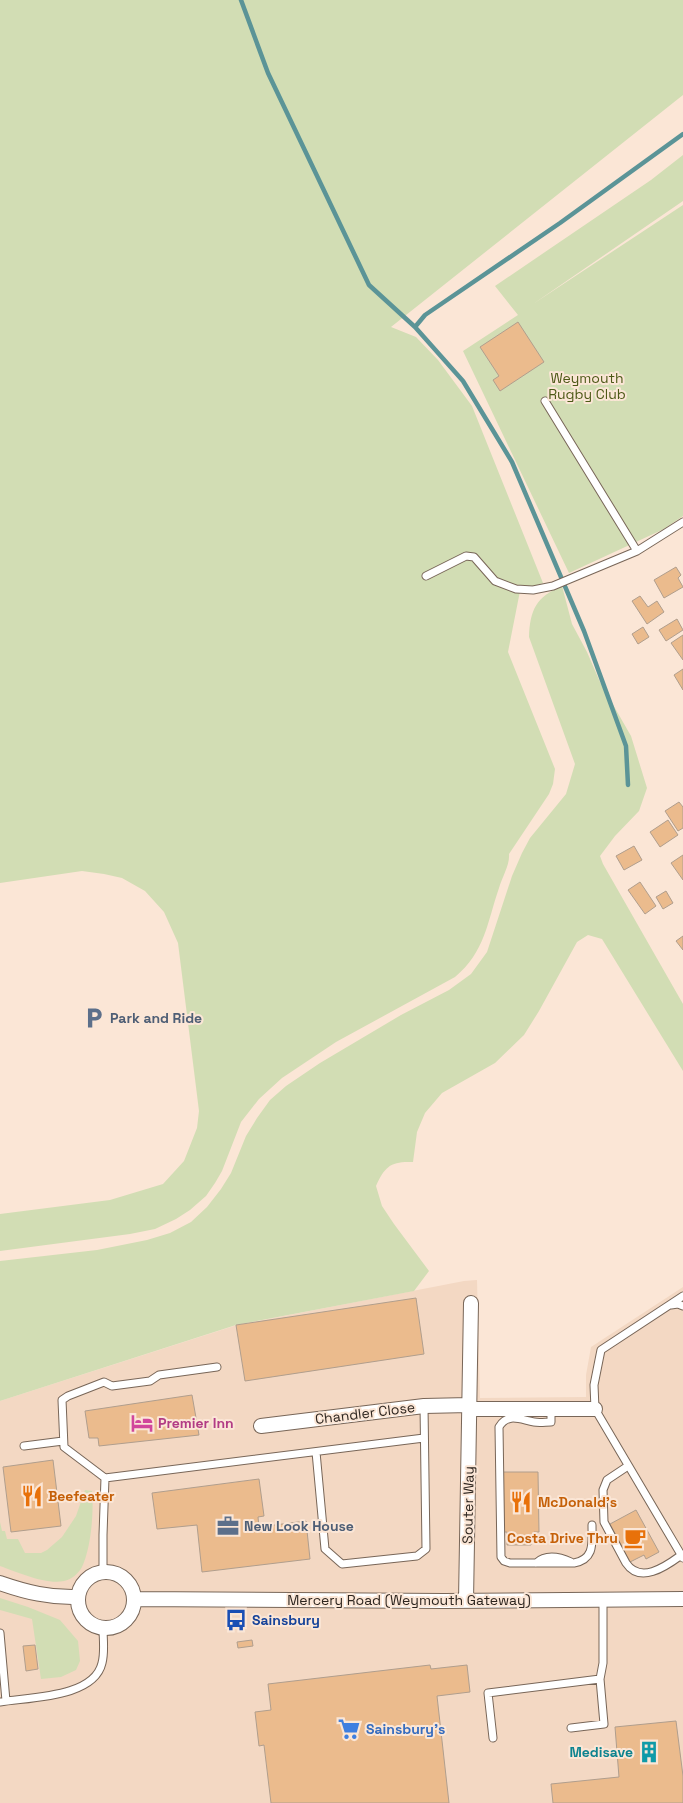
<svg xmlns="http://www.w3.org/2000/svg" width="683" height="1803" font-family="'Space Grotesk',sans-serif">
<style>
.built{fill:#f3d8c3}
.green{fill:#d2ddb4}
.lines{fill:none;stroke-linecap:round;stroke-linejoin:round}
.stream{stroke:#5b9497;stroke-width:4.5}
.building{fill:#ebbb8d;stroke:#b09e8d}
.lane-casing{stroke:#786658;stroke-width:9}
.street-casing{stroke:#786658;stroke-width:16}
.lane{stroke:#fff;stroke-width:7}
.street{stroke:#fff;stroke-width:14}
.labels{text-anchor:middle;stroke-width:4;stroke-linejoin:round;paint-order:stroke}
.park-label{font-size:14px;fill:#4d5917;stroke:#fbe6d6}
.service-label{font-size:14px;font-weight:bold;fill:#4e5e75;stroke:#fbe6d6;text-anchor:start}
.street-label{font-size:14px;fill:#2d251f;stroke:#fbe6d6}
.hotel-label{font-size:14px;font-weight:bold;fill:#b23c85;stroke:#fbe6d6;text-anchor:start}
.food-label{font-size:14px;font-weight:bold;fill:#c56008;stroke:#fbe6d6;text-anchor:start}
.transit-label{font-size:14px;font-weight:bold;fill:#164399;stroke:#fbe6d6;text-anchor:start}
.shop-label{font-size:14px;font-weight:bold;fill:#366cbe;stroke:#fbe6d6;text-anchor:start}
.culture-label{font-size:14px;font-weight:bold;fill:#0d838f;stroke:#fbe6d6;text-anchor:end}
</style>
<rect width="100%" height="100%" fill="#fbe6d6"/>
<path class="built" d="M477,1280L480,1398L586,1397V1375L591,1347L683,1287V1803H0V1401L237,1325L464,1281Z"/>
<path class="green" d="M0,0H683V95L391,327L416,337L438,360L472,406L543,583L520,591L508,652L555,769L553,784L549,794L509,854C510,865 502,877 499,888C487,923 485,952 455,977L336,1042L282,1078L259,1099L241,1122L222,1171L215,1183L206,1196L190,1210L176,1219L155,1229L130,1234L0,1251V1214L110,1200L163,1184L184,1161L197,1128L199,1111L178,943L164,912L145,891L122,878L104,874L82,871L0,883Z
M683,155V201L533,304L683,205V516L664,529L569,573L463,351L518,315L495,286L651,180Z
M562,586L572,624L587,652L600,682L631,736L647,788L639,811L615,836L600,856L603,864L683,1004V1071L602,939L588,935L577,942L539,1011L524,1035L495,1063L442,1093L425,1113L417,1132L413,1162C391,1161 385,1166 376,1186L382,1206L394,1224L429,1271L414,1291L236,1325L0,1401V1261L97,1250L147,1240L170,1233L191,1222L207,1207L221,1189L231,1173L246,1136L257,1118L270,1100L286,1086L320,1063L401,1015L449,990L471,974L487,952L512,876L522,853L530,838L566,794L575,764L529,637C530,610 536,597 562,586Z
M85,1490L92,1491C94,1512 91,1548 82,1567C79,1573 71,1580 64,1581C46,1585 17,1572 0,1566V1522L2,1531H5L7,1539H18L25,1553H41L47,1550L62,1537L76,1516Z
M0,1598L28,1607L60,1620L78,1641L80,1661L76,1670L61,1677L41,1679L32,1619L0,1610Z"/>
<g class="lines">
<path class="stream" d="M241,0L268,73L369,285L415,327L463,381L512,462L584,631L626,746L628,785
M415,327L425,315L560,223L683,134"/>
</g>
<path class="building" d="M518,322L544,362L500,391L493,380L499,376L480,347Z
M676,567L681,575L678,578L683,587L664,598L654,580Z
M640,596L648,607L657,601L664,612L647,624L632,601Z
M677,619L683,630L666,641L659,630Z
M643,627L649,637L638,644L632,634Z
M683,635V660L671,643Z
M683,669V690L674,675Z
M679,802L683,807V828L678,831L665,811Z
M668,820L678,835L660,847L650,832Z
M634,846L642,860L624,870L616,856Z
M683,855V880L671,863Z
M640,882L656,906L645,914L628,890Z
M666,891L673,903L663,909L656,897Z
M683,936V950L676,941Z
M416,1298L424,1354L245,1381L236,1325Z
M192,1395L199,1435L99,1446L98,1438H89L85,1411Z
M53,1460L61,1526L11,1532L3,1467Z
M503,1472H538L539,1532H534V1540H531V1545H507V1532H503Z
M259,1479L264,1516L258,1517L259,1527L306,1521L310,1559L202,1572L197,1525L157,1529L152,1493Z
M636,1510L659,1552L646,1559L644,1555L630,1562L610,1524Z
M252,1640L253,1646L238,1648L237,1642Z
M35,1645L38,1669L26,1671L23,1646Z
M430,1665L431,1669L467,1665L470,1692L437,1696L449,1803H271L264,1745L259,1746L255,1712L271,1710L268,1684Z
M676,1721L683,1776V1803H553L551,1784L619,1777L615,1727Z"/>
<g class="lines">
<g class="lane-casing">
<path id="lane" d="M545,401L637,551
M426,576L466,556L474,557L495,581L516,589L533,590L553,586L637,551L683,522
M683,1296L601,1350L594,1385L595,1409L683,1558
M671,1305L678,1304L683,1306
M551,1409V1422C546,1422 539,1423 534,1422C521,1420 508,1412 499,1427L501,1557L504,1561L510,1563H574C595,1559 592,1543 592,1525
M24,1446L63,1441
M316,1452L325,1549L342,1564L417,1556L426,1549L424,1406
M628,1466L607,1480L603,1490L604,1522L626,1563C640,1584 665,1567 680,1556
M105,1478L424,1438
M536,1563C546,1554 560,1557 571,1562
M103,1572V1535L105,1478L64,1447L62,1400L68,1396L104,1382L112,1386L150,1381L159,1375L217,1367
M0,1633L6,1701
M0,1702C29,1697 94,1698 102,1663C105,1652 103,1639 103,1628
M571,1728L604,1724L600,1679
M493,1738L488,1693L600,1679L603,1663V1599"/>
</g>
<g class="street-casing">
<path id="street" d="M469,1409H595
M261,1426L424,1406L469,1405
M78 1600a28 28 0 1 1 56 0a28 28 0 1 1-56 0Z
M0,1583C26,1592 50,1598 78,1597
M134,1599L444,1601L683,1599
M466,1601L471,1303"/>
</g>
<use href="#lane" class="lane"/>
<use href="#street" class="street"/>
</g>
<defs>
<g id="parking-bare" transform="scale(1.725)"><path d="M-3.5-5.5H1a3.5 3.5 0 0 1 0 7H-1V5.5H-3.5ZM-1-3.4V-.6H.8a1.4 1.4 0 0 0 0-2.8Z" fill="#5c6f8a" stroke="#fbe6d6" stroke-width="2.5" paint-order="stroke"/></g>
<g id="hotel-bare" transform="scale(1.725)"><path d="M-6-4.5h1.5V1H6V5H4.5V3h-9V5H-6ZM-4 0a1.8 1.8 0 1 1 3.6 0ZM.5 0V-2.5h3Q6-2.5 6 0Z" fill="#d1479c" stroke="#fbe6d6" stroke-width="2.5" paint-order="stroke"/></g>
<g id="restaurant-bare" transform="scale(1.725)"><path d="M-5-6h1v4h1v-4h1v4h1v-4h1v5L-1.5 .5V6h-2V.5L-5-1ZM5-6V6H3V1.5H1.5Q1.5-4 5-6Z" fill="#e8710a" stroke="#fbe6d6" stroke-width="2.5" paint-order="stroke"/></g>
<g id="office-bare" transform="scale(1.725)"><path d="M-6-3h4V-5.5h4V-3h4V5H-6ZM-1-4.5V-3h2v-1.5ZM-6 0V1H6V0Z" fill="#5c6f8a" stroke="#fbe6d6" stroke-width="2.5" paint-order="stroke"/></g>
<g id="cafe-bare" transform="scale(1.725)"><path d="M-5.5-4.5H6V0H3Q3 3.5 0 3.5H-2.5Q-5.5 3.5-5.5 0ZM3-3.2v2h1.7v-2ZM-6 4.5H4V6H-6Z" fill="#e8710a" stroke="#fbe6d6" stroke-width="2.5" paint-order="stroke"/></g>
<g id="bus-bare" transform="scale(1.725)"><path d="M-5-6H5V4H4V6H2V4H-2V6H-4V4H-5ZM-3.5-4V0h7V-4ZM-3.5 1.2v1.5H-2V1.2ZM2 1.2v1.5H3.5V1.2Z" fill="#1a4fb4" stroke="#fbe6d6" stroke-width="2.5" paint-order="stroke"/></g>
<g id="supermarket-bare" transform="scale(1.725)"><path d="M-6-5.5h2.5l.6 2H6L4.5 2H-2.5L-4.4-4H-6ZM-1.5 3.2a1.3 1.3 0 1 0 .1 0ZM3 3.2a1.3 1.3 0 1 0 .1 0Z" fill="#3f7fe0" stroke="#fbe6d6" stroke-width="2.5" paint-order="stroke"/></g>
<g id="building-bare" transform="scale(1.725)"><path d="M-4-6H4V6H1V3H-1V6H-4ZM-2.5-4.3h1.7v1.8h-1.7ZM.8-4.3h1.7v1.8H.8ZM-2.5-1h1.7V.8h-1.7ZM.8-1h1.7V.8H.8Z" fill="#0f9aa8" stroke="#fbe6d6" stroke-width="2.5" paint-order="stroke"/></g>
</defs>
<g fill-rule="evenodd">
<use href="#parking-bare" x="94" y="1018"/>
<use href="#hotel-bare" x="142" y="1423"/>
<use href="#restaurant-bare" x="32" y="1496"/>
<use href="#restaurant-bare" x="521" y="1502"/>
<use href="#office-bare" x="228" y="1526"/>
<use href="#cafe-bare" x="635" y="1538"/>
<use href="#bus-bare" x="236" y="1620"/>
<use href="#supermarket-bare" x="349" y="1729"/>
<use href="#building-bare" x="649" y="1752"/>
</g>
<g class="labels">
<g class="park-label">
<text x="587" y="383">Weymouth<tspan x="587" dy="16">Rugby Club</tspan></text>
</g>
<g class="service-label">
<text x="110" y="1023">Park and Ride</text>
<text x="244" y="1531">New Look House</text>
</g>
<g class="street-label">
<text transform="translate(365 1413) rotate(-7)" y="5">Chandler Close</text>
<text transform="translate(468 1505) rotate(-89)" y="5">Souter Way</text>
<text x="409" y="1605">Mercery Road (Weymouth Gateway)</text>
</g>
<g class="hotel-label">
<text x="158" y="1428">Premier Inn</text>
</g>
<g class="food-label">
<text x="48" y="1501">Beefeater</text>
<text x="538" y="1507">McDonald's</text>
<text x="618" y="1543" text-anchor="end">Costa Drive Thru</text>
</g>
<g class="transit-label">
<text x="252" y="1625">Sainsbury</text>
</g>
<g class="shop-label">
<text x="366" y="1734">Sainsbury's</text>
</g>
<g class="culture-label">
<text x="633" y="1757">Medisave</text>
</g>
</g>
</svg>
